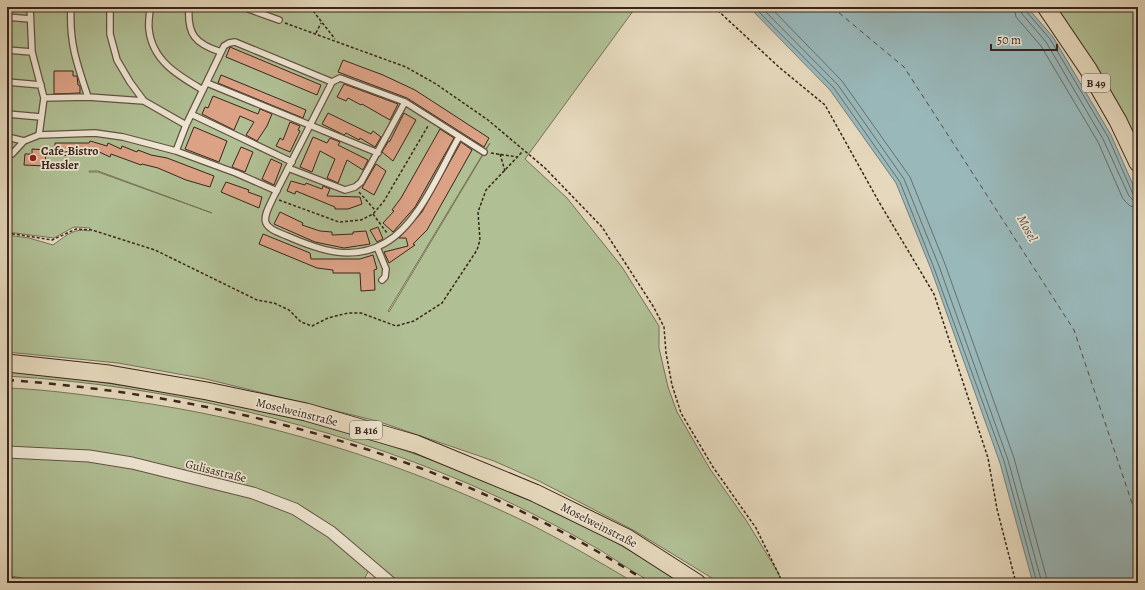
<svg xmlns="http://www.w3.org/2000/svg" width="1145" height="590" font-family="Alegreya,serif">
<style>
.green{fill:#b0bf94;stroke:#757258;fill-rule:evenodd}
.water{fill:#99b8ba;stroke:#737d7a}
.lines{fill:none;stroke-linecap:round;stroke-linejoin:round}
.shore{stroke:#6a6e6a;stroke-width:1}
.ferry{stroke:#524a43;stroke-width:1;stroke-dasharray:5 4;stroke-linecap:butt}
.building{fill:#dca286;stroke:#3a251b}
.lane-casing{stroke:#655243;stroke-width:8}
.street-casing{stroke:#655243;stroke-width:13}
.primary-casing{stroke:#3a251b;stroke-width:19}
.path{stroke:#3a251b;stroke-width:1.5;stroke-dasharray:3 2;stroke-linecap:butt}
.lane{stroke:#eee6d3;stroke-width:5.5}
.street{stroke:#eee6d3;stroke-width:11}
.primary{stroke:#e5d8bc;stroke-width:17}
.rail{stroke:#3a251b;stroke-width:2.5;stroke-dasharray:7 7;stroke-linecap:butt}
.poi-dot{fill:#8f2418;stroke:#eee6d3;stroke-width:1.5}
.labels{text-anchor:middle;stroke-width:3.5;stroke-linejoin:round;paint-order:stroke}
.shield{fill:#eee6d3;stroke:#705f52;stroke-width:1}
.shield-label{font-size:11px;font-weight:bold;fill:#3a251b}
.poi-label{font-size:12px;font-weight:bold;fill:#3a251b;stroke:#eee6d3;text-anchor:start}
.street-label{font-size:12px;fill:#3a251b;stroke:#eee6d3}
.water-label{font-size:13px;font-style:italic;fill:#524a43;stroke:#eee6d3}
</style>
<rect width="100%" height="100%" fill="#e5d8bc"/>
<filter id="stains"><feTurbulence type="fractalNoise" baseFrequency=".005" numOctaves="4"/><feColorMatrix values="0 0 0 0 .2 0 0 0 0 .09 0 0 0 0 .02 0 0 0 .5 -.17"/></filter>
<radialGradient id="worn" r=".72"><stop offset=".6" stop-color="#630" stop-opacity="0"/><stop offset="1" stop-color="#630" stop-opacity=".3"/></radialGradient>
<path class="green" d="M7,7H636L525,159L567,198L622,267L659,326V348L668,387L677,412L710,469L746,520L779,574L781,583H720L635,531L539,481L494,461L377,421L206,379L118,363L7,352V235L29,238L53,245C64,237 75,227 89,231L90,228L74,227L54,238L7,232ZM490,143L389,312L388,311L484,152ZM89,171H98L212,213L98,172H89Z
M1054,7H1138V149Z
M7,370C111,383 216,397 317,424C386,442 452,466 517,494C573,519 630,547 680,583C672,583 663,584 655,583C646,581 610,556 600,550C558,526 513,503 469,484C325,423 162,385 7,376Z
M7,388C38,389 69,393 100,397C238,413 374,452 500,510C547,531 591,557 635,583H385L369,570L362,583H45L7,575Z"/>
<path class="water" d="M749,7H1027L1053,37L1111,135L1138,196V583H1033L1000,463L931,269L896,183L830,90Z"/>
<g class="lines">
<path class="shore" d="M754,7L834,88L900,182L934,268L1004,461L1037,583
M761,7L838,85L904,179L939,266L1008,460L1042,583
M770,7L842,81L910,177L945,264L1014,458L1048,583
M1014,7L1016,17L1041,46L1098,142L1123,199L1130,206L1138,207
M1020,7L1022,14L1046,42L1103,139L1129,196L1133,200L1138,201
M1025,7L1026,11L1050,39L1108,137L1133,194L1138,196"/>
<path class="ferry" d="M832,7L904,67L1074,330L1138,521"/>
</g>
<path class="building" d="M230,47L321,85L317,95L226,57Z
M343,60L383,75L415,90L489,138L484,147L407,98L338,72Z
M54,71H73V76H77L78,85L80,86V93L54,94Z
M221,75L306,110L303,118L218,83Z
M344,84L398,104L390,120L362,104L361,105L348,98L346,101L337,97Z
M213,96L258,114L260,109L272,114L267,126L257,141L246,135L254,122L240,116L234,130L202,114L205,107L208,108Z
M328,113L371,134L373,131L381,137L375,147L360,138L359,140L346,133L344,135L322,124Z
M404,113L416,120L393,161L382,152L388,142L390,141Z
M290,122L300,126L298,130L300,131L290,152L276,146L280,138L283,140Z
M194,127L227,141L219,162L185,149Z
M440,129L454,138L415,207L393,232L383,223L394,211L392,210L401,198Z
M313,137L327,143L330,138L340,142L338,145L368,160L363,170L347,160L338,183L327,178L335,159L320,151L312,172L300,167Z
M90,141L107,146L108,143L121,149L122,146L137,152L138,150L151,155L167,158L214,176L210,187L186,180L158,168L142,164L141,165L111,154L110,157L97,151L96,155L80,151L79,156L55,155V143H89Z
M461,142L472,150L427,230L413,244L415,245L389,263L384,252L408,246L406,238H399L422,212Z
M241,147L253,152L245,172L232,167Z
M32,149L46,150L45,166L24,165L25,154H32Z
M271,159L282,164L274,185L262,179Z
M376,164L386,171L374,195L362,188Z
M291,181L305,185L306,183L322,189L323,186L330,189L327,196L360,197L362,204L348,209H335V207L296,191L295,194L287,191Z
M226,182L249,190L248,192L262,197L259,208L221,192Z
M280,212L303,223L302,225L320,231L332,232V235L353,234V232L366,231L370,244L344,248L315,242L274,224Z
M378,227L383,239L377,242L370,230Z
M263,234L310,253L311,259H360L373,255L377,269L374,270L375,290L361,291L360,273H333V270L317,268L259,244Z"/>
<g class="lines">
<g class="lane-casing">
<path id="lane" d="M30,7L32,52L44,98L39,135
M71,7C69,43 77,64 88,97
M110,7V34L117,60L130,82L144,101L186,125
M150,7C150,14 148,22 149,29C152,61 179,76 203,90
M189,7C187,34 195,44 221,52
M243,7L279,20
M7,17L30,19
M7,50L32,52
M7,82L41,85
M332,82L273,198C270,205 263,216 266,223C269,230 280,233 287,236C319,250 352,262 385,243C419,224 440,170 459,137
M207,83L378,153
M44,98L88,97L144,101
M7,114L41,117
M193,115L292,162
M7,137L24,141L39,135L95,133L123,137L176,151L236,173L277,191
M176,151L186,125L224,46L229,43L235,42L332,82L340,78L405,102L484,152
M7,154H12L24,141
M288,168L345,190L355,187L361,182L405,102
M377,247L386,269L385,277L382,280"/>
</g>
<g class="street-casing">
<path id="street" d="M7,452L89,456L132,463L253,493L295,509L331,532L391,583"/>
</g>
<g class="primary-casing">
<path id="primary" d="M1046,7L1088,69L1118,121L1138,163
M7,363L109,374L207,391L306,412L416,444L535,493L627,538L697,583"/>
</g>
<path class="path" d="M310,7L335,39
M714,7L780,68L825,105L879,202L934,294L988,458L997,509L1016,583
M285,23L406,67L436,84L488,120L545,168L602,227L653,306L664,327L666,353L672,385L681,413L713,467L756,528L783,583
M316,33L321,23
M491,153L518,157
M500,154L505,171
M359,192L375,210
M279,200L339,222L361,220L373,214L384,201L428,126
M373,214L387,233
M7,233L52,240L76,229L92,230L155,250L257,300L274,303L289,310L301,322L312,326L328,318L348,313H361L396,326L414,321L442,303L477,250L480,240L478,212L486,190L523,151
M7,577L37,583"/>
<use href="#lane" class="lane"/>
<use href="#street" class="street"/>
<use href="#primary" class="primary"/>
<path class="rail" d="M7,380C232,396 458,459 649,583"/>
</g>
<circle class="poi-dot" cx="33" cy="158" r="4"/>
<g class="labels">
<g class="shield">
<rect x="1082" y="74" width="28" height="18" rx="3"/>
<rect x="350" y="421" width="32" height="18" rx="3"/>
</g>
<g class="shield-label">
<text x="1096" y="87">B 49</text>
<text x="366" y="434">B 416</text>
</g>
<g class="poi-label">
<text x="41" y="155">Cafe-Bistro<tspan x="41" dy="14">Hessler</tspan></text>
</g>
<g class="street-label">
<text transform="translate(297 412) rotate(14)" y="4">Moselweinstraße</text>
<text transform="translate(216 471) rotate(14)" y="4">Gulisastraße</text>
<text transform="translate(599 525) rotate(27)" y="4">Moselweinstraße</text>
</g>
<g class="water-label">
<text transform="translate(1028 228) rotate(62)" y="5">Mosel</text>
</g>
</g>
<rect width="1145" height="590" fill="none" stroke="#e5d8bc" stroke-width="24"/>
<rect x="8" y="8" width="1129" height="574" fill="none" stroke="#3a251b" stroke-width="2"/>
<rect x="12" y="12" width="1121" height="566" fill="none" stroke="#3a251b"/>
<path d="M991 44v6h66v-6" fill="none" stroke="#3a251b" stroke-width="2"/>
<text x="997" y="44" font-size="12" fill="#3a251b" stroke="#eee6d3" stroke-width="3" paint-order="stroke">50 m</text>
<rect width="100%" height="100%" filter="url(#stains)"/>
<rect width="100%" height="100%" fill="url(#worn)"/>
</svg>
